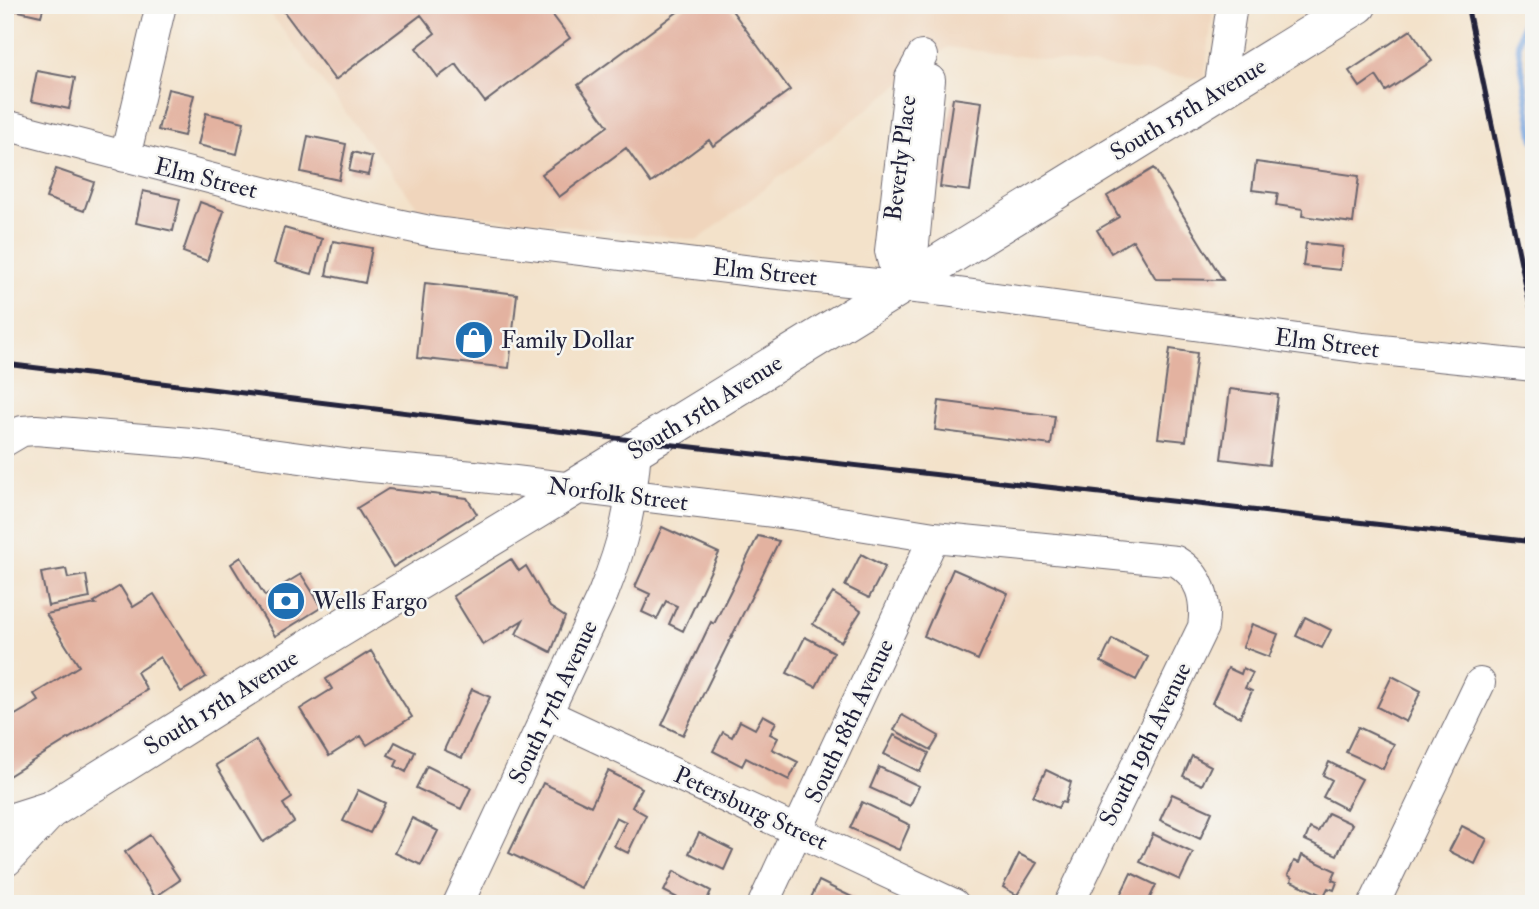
<svg xmlns="http://www.w3.org/2000/svg" width="1539" height="909" font-family="'IM FELL Double Pica',serif">
<style>
.built{fill:#f0d5bc}
.lines{fill:none;stroke-linecap:round;stroke-linejoin:round}
.stream{stroke:#74a3dd;stroke-width:6}
.building{fill:#e3b2a0}
.minor-casing{stroke:#6b656d;stroke-width:32}
.major-casing{stroke:#6b656d;stroke-width:39}
.minor{stroke:#fff;stroke-width:30}
.major{stroke:#fff;stroke-width:37}
.rail{stroke:#22223b;stroke-width:5}
.labels{text-anchor:middle;stroke-width:5;stroke-linejoin:round;paint-order:stroke}
.street-label{font-size:24px;fill:#22223b;stroke:#f6f6f2}
.poi-label{font-size:24px;fill:#22223b;stroke:#f6f6f2;text-anchor:start}
</style>
<rect width="100%" height="100%" fill="#f6f6f2"/>
<filter id="ink" filterUnits="userSpaceOnUse"><feTurbulence type="fractalNoise" baseFrequency=".0143" numOctaves="2"/><feDisplacementMap in="SourceGraphic" scale="14" xChannelSelector="R" yChannelSelector="G"/><feConvolveMatrix kernelMatrix="1 2 1 2 8 2 1 2 1" color-interpolation-filters="sRGB"/></filter>
<filter id="wash" filterUnits="userSpaceOnUse"><feTurbulence type="fractalNoise" baseFrequency=".00686" numOctaves="4" result="noise"/><feDisplacementMap in="SourceGraphic" scale="28" xChannelSelector="R" yChannelSelector="G"/><feGaussianBlur stdDeviation="1.57" result="paint"/><feColorMatrix in="noise" values="0 0 0 0 0 0 0 0 0 0 0 0 0 0 0 0 0 1.4 0 .05"/><feComposite in="paint" operator="in"/></filter>
<g filter="url(#wash)">
<rect width="100%" height="100%" fill="#f3e2ca"/>
<path class="built" d="M264,5H1214L1204,79L948,47L698,240L419,209Z"/>
<g class="lines">
<path class="stream" d="M1527,5L1518,44L1534,141"/>
</g>
<g id="blocks">
<path class="building" d="M5,5H44L41,16L5,8Z
M279,5H545L570,38L485,102L456,64L438,77L416,48L435,33L421,15L335,80Z
M687,5H728L790,90L713,146L709,140L651,183L626,148L559,197L542,174L608,126L578,85Z
M1411,30L1432,61L1386,91L1376,76L1360,87L1349,71Z
M37,71L75,78L69,109L31,101Z
M168,89L194,95L184,136L158,130Z
M953,98L982,102L970,191L940,187Z
M206,113L244,122L237,154L198,145Z
M308,136L346,144L339,180L301,172Z
M353,152L372,157L368,175L349,171Z
M1256,162L1359,176L1353,223L1302,216L1303,209L1276,205L1278,193L1252,190Z
M1154,168L1223,280L1156,279L1133,240L1111,253L1097,230L1119,217L1107,196Z
M56,169L94,182L84,211L46,198Z
M143,191L180,199L173,231L136,223Z
M200,202L224,211L207,261L183,252Z
M284,228L322,239L312,274L274,263Z
M333,241L372,248L365,283L326,275Z
M1306,243L1343,247L1340,270L1303,266Z
M425,283L517,294L509,368L417,358Z
M1170,349L1197,353L1186,441L1158,438Z
M1230,389L1278,395L1269,465L1221,459Z
M939,401L1055,416L1051,445L935,430Z
M388,489L467,498L477,514L393,567L357,508Z
M662,527L719,553L683,631L669,624L677,606L666,601L657,619L642,612L650,594L635,587Z
M758,536L779,541L683,735L662,725L711,622L714,624Z
M861,554L885,567L869,598L845,586Z
M241,557L265,596L301,574L322,607L275,636L231,564Z
M511,559L519,571L526,566L550,607L565,617L551,652L516,634L523,620L483,645L453,596Z
M66,569L68,578L86,575L90,598L48,606L41,573Z
M953,569L1008,593L978,660L924,636Z
M120,586L133,607L154,594L206,677L181,692L160,657L137,672L147,690L7,777L5,721L39,701L34,694L79,666L46,614L96,604L94,602Z
M833,593L861,611L841,642L813,624Z
M1305,617L1331,630L1322,648L1296,636Z
M1252,624L1278,634L1269,657L1243,647Z
M805,637L834,652L816,687L787,673Z
M1112,639L1148,657L1136,680L1101,662Z
M371,651L412,717L367,745L361,736L329,756L300,709L332,689L326,679Z
M1228,668L1241,674L1243,668L1253,673L1245,688L1252,691L1240,717L1212,703Z
M1392,676L1421,691L1406,722L1377,707Z
M472,689L490,697L462,758L444,750Z
M763,715L776,722L770,734L778,738L772,749L798,762L789,780L746,758L742,766L713,751L723,732L732,737L740,721L755,729Z
M902,715L939,736L931,750L894,730Z
M1358,727L1394,744L1383,769L1346,752Z
M894,735L929,753L920,772L884,754Z
M256,740L292,798L283,804L294,822L263,842L216,765Z
M395,742L415,752L406,772L395,766L398,760L388,755Z
M1192,756L1211,766L1202,785L1183,776Z
M1329,762L1362,779L1346,809L1323,797L1332,780L1323,775Z
M427,766L471,788L461,809L416,788Z
M879,767L919,786L910,806L870,788Z
M1046,770L1071,782L1065,803L1061,802L1058,808L1033,796Z
M608,771L642,788L632,807L646,815L628,853L614,846L626,822L616,817L581,888L509,853L543,783L591,806Z
M358,790L385,803L370,833L343,821Z
M1172,794L1212,812L1200,839L1160,820Z
M862,802L910,825L899,850L850,828Z
M1328,813L1352,824L1337,855L1305,840L1310,828L1318,832Z
M412,818L438,831L421,865L395,853Z
M1462,826L1487,839L1475,864L1449,851Z
M699,833L733,850L724,870L689,853Z
M1153,834L1193,853L1180,880L1140,862Z
M150,835L180,880L155,897L125,852Z
M1019,854L1037,863L1017,895L1003,887Z
M1302,855L1336,871L1332,880L1337,882L1334,890L1328,888L1324,896L1291,881L1292,878L1288,875L1294,861L1299,863Z
M674,871L711,891L705,904H689L664,891Z
M1131,873L1156,885L1147,904H1116Z
M819,881L854,898L851,904H808Z"/>
</g>
</g>
<g filter="url(#ink)">
<use href="#blocks" fill-opacity="0" stroke="#6b656d" stroke-width="2"/>
<g class="lines">
<g class="minor-casing">
<path id="minor" d="M1219,90L1232,5
M5,125L340,212L434,232L760,272L944,291L1363,348L1534,366
M125,157L161,5
M899,286L890,251L910,78L922,56
M899,286L914,244L930,80
M5,441L22,431L36,430L191,443L359,466L474,476L790,514L934,537L1176,561C1201,576 1207,599 1203,627L1069,904
M547,714L954,904
M458,904L603,594C625,539 631,508 636,450
M763,904L934,537
M1374,904L1480,683"/>
</g>
<g class="major-casing">
<path id="major" d="M5,824L52,809L323,639L573,488L1358,5
M5,858L50,810"/>
</g>
<use href="#minor" class="minor"/>
<use href="#major" class="major"/>
<path class="rail" d="M1467,5L1534,325
M5,364L648,442L1534,542"/>
</g>
</g>
<defs>
<g id="shop-disc" transform="scale(2.0125)"><circle r="9.5" fill="#1f6fb2" stroke="#f6f6f2"/><path d="M-5-2.5h2.3a2.7 3.5 0 0 1 5.4 0H5L5.5 6h-11ZM-1.5-2.5h3a1.5 2.3 0 0 0-3 0Z" fill="#fff"/></g>
<g id="bank-disc" transform="scale(2.0125)"><circle r="9.5" fill="#1f6fb2" stroke="#f6f6f2"/><path d="M-6-4H6V4H-6ZM0-2.3a2.3 2.3 0 1 0 0 4.6a2.3 2.3 0 1 0 0-4.6Z" fill="#fff"/></g>
</defs>
<g fill-rule="evenodd">
<use href="#shop-disc" x="474" y="340"/>
<use href="#bank-disc" x="286" y="601"/>
</g>
<g class="labels">
<g class="street-label">
<text transform="translate(1188 109) rotate(-31)" y="8">South 15th Avenue</text>
<text transform="translate(900 158) rotate(-83)" y="8">Beverly Place</text>
<text transform="translate(206 178) rotate(14)" y="8">Elm Street</text>
<text transform="translate(765 272) rotate(6)" y="8">Elm Street</text>
<text transform="translate(1327 343) rotate(7)" y="8">Elm Street</text>
<text transform="translate(705 407) rotate(-32)" y="8">South 15th Avenue</text>
<text transform="translate(618 494) rotate(7)" y="8">Norfolk Street</text>
<text transform="translate(221 702) rotate(-32)" y="8">South 15th Avenue</text>
<text transform="translate(553 702) rotate(-65)" y="8">South 17th Avenue</text>
<text transform="translate(849 721) rotate(-65)" y="8">South 18th Avenue</text>
<text transform="translate(1145 744) rotate(-64)" y="8">South 19th Avenue</text>
<text transform="translate(751 808) rotate(25)" y="8">Petersburg Street</text>
</g>
<g class="poi-label">
<text x="501" y="348">Family Dollar</text>
<text x="313" y="609">Wells Fargo</text>
</g>
</g>
<rect width="1539" height="909" fill="none" stroke="#f6f6f2" stroke-width="28"/>
</svg>
